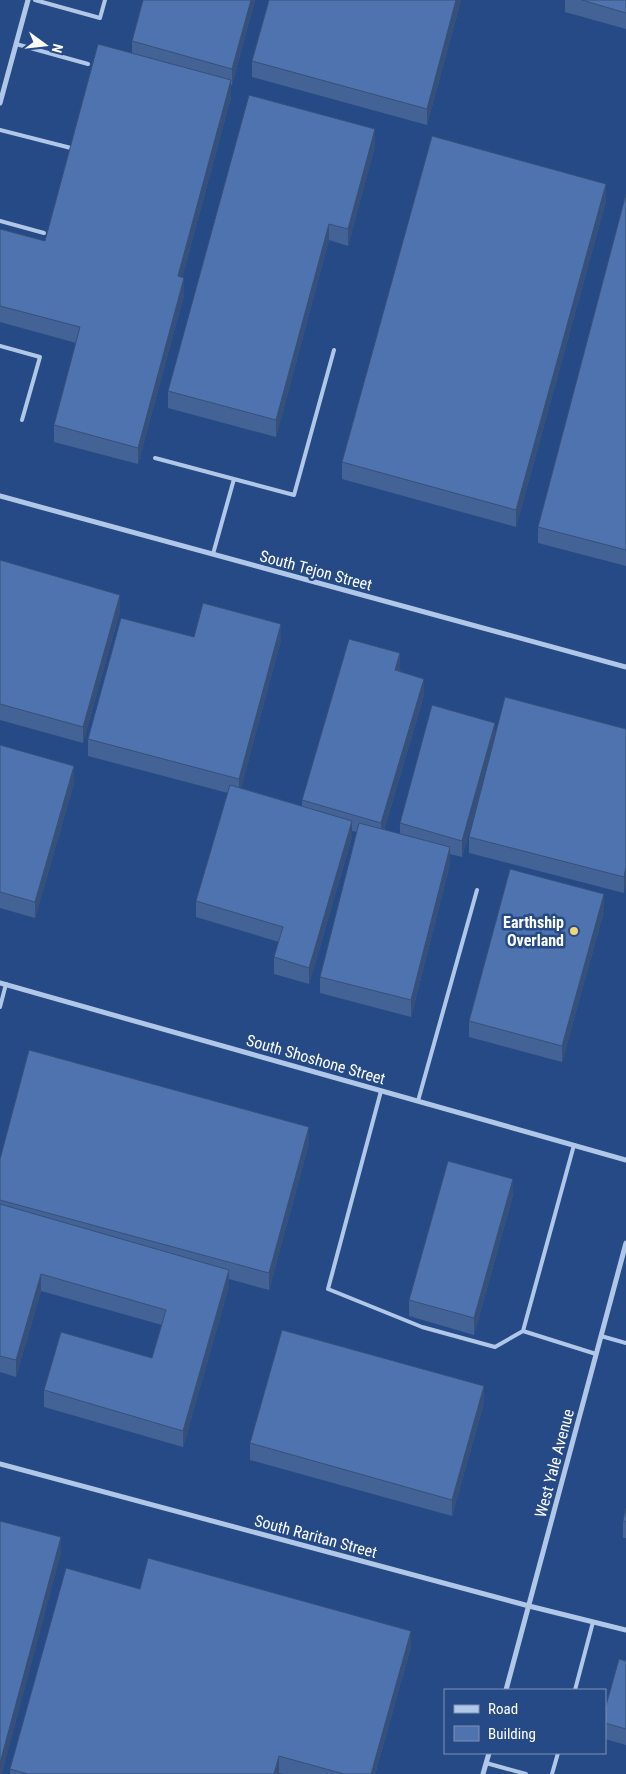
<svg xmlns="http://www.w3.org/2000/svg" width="626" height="1774" font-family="'Roboto Condensed',sans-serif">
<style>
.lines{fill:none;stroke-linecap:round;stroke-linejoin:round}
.lane{stroke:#b1c7e8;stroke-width:4}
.street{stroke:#b1c7e8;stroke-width:5}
.wall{fill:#436396}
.shaded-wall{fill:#37507a}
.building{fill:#4e73ae;stroke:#37507a}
.poi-dot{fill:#f2d576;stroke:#264a86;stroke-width:2}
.labels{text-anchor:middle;stroke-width:5;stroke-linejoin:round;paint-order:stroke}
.street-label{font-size:16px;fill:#fff;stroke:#264a86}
.poi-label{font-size:16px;font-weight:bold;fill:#fff;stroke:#264a86;text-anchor:end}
</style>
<rect width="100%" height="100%" fill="#264a86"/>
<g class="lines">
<path class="lane" d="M35,0L100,18L105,0
M16,44L88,64
M0,130L71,148
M0,221L44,233
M0,346L40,357L22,420
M155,458L294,495L334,350
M213,554L234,479
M0,1007L6,984
M381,1091L328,1289L422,1327L495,1347L523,1331
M418,1101L477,890
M574,1145L523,1331L596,1354
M601,1336L626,1343
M575,1690L593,1622
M486,1763L526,1774
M552,1774L558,1753"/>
<path class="street" d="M0,103L28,0
M0,496L626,667
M0,983L626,1160
M0,1464L529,1606L626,1630
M506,1690L626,1243
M483,1774L489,1753"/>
</g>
<path class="wall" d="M255,0L232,85H231V97L182,278L184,295L138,464L54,442V425L76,343L0,322V229L45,241L132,53V41Z
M269,0H461L427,125L252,77V61Z
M565,0H626V29L565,12Z
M375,146L348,246L329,240L276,437L168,408V391Z
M626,194V566L538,543V527Z
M606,201L516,527L342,479V462Z
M0,560L120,611L83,743L0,720Z
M194,637L281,640L241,788L302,806V800L400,670V671L424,695L384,830L400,834V823L495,737L626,729L624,893L469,853V837L487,768L462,857L450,854V864L411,1017L320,993V977L357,832L352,831V837L309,984L274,974V957L279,942L196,917V901L228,793L88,756V739Z
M0,745L74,783L35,918L0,908Z
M604,911L562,1062L469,1037V1021Z
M309,1143L269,1290L229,1279V1286L183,1447L44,1407V1390L152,1358L162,1325L41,1291L16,1377L0,1372V1159Z
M513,1195L474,1335L409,1316V1300Z
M484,1403L452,1516L250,1460V1443Z
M626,1508V1538H623V1521Z
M140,1589L411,1647L375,1774H284L279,1773V1774H10V1769Z
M626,1661V1745L605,1739V1709Z"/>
<path class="shaded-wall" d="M251,0H255L232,85V69Z
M456,0H461L427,125V109Z
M231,80V97L178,293V276Z
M375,129V146L348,246V229Z
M606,184V201L516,527V510Z
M329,224V240L276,437V420Z
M184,278V295L138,464V448Z
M120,595V611L83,743V727Z
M281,624V640L239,796V779Z
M400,653V670L395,687V670Z
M424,679V695L381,840V823Z
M495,723V739L462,857V841Z
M74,766V783L35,918V902Z
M352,821V837L309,984V968Z
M450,847V864L411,1017V1000Z
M626,867V884L624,893V877Z
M604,894V911L562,1062V1046Z
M309,1127V1143L269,1290V1273Z
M513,1179V1195L474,1335V1318Z
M229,1270V1286L183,1447V1431Z
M41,1274V1291L16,1377V1360Z
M484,1386V1403L452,1516V1500Z
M61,1537V1554L2,1774H0V1763Z
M411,1631V1647L375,1774H371Z
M279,1756V1774H274Z"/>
<path class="building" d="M143,0H251L232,69L132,41Z
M269,0H456L427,109L252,61Z
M582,0H626V13Z
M98,44L231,80L178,276L184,278L138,448L54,425L80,327L0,306V229L45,241Z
M249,95L375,129L348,229L329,224L276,420L168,391Z
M432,136L606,184L516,510L342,462Z
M626,194V550L538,527Z
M0,560L120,595L83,727L0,704Z
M203,603L281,624L239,779L88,739L121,618L194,637Z
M349,639L400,653L395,670L424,679L381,823L302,800Z
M505,697L626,729V867L624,877L469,837Z
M432,705L495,723L462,841L400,823Z
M0,745L74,766L35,902L0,892Z
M230,785L352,821L309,968L274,957L283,927L196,901Z
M359,823L450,847L411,1000L320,977Z
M510,869L604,894L562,1046L469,1021Z
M29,1050L309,1127L269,1273L0,1200V1159Z
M448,1161L513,1179L474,1318L409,1300Z
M0,1204L229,1270L183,1431L44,1390L61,1332L152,1358L166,1310L41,1274L16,1360L0,1356Z
M282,1330L484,1386L452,1500L250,1443Z
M626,1508V1522L623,1521Z
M0,1521L61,1537L0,1763Z
M148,1558L411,1631L371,1774H344L279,1756L274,1774H28L10,1769L66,1568L140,1589Z
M619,1659L626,1661V1729L605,1723V1709Z"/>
<circle class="poi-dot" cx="574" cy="931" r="5"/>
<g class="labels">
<g class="street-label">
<text transform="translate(316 570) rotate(15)" y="6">South Tejon Street</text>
<text transform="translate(316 1059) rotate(16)" y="6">South Shoshone Street</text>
<text transform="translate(554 1463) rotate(-75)" y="6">West Yale Avenue</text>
<text transform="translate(316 1536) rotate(15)" y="6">South Raritan Street</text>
</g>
<g class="poi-label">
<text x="564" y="928">Earthship<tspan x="564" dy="18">Overland</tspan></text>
</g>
</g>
<rect x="444" y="1689" width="162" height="65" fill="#264a86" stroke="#7d92b6"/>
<rect x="454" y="1705" width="25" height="8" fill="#b1c7e8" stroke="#7d92b6"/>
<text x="488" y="1714" font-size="15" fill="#ffffff">Road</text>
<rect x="454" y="1726" width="25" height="15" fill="#4e73ae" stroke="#7d92b6"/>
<text x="488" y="1739" font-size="15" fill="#ffffff">Building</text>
<g transform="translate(45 45) rotate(105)" stroke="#264a86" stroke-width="4" paint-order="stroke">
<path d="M0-4L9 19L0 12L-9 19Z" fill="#ffffff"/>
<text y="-8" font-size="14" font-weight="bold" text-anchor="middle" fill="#ffffff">N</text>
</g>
</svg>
